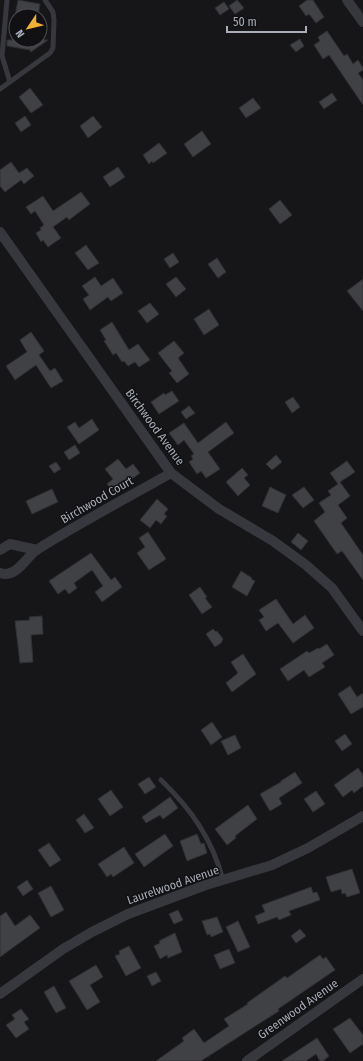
<svg xmlns="http://www.w3.org/2000/svg" width="363" height="1061" font-family="'Fira Sans Condensed',sans-serif">
<style>
.building{fill:#404145;stroke:#303034}
.lines{fill:none;stroke-linecap:round;stroke-linejoin:round}
.lane{stroke:#37383d;stroke-width:5}
.street{stroke:#37383d;stroke-width:10}
.labels{text-anchor:middle;stroke-width:3;stroke-linejoin:round;paint-order:stroke}
.street-label{font-size:12px;fill:#a8adb8;stroke:#111113}
</style>
<rect width="100%" height="100%" fill="#161618"/>
<path class="building" d="M18,0L40,4L38,16H15Z
M237,0L244,8L235,14L229,6Z
M307,0H313L324,17L316,23L309,14L306,16L299,6Z
M224,2L229,9L220,15L215,8Z
M327,31L344,56L347,54L353,64L358,60L363,68V70L358,73L363,80V105L329,55L323,59L314,45L320,41L318,37Z
M300,39L304,46L296,52L290,45Z
M7,40H48L31,52L30,50L7,46Z
M30,88L43,105L31,113L19,97Z
M332,93L337,100L324,109L319,102Z
M253,98L261,108L246,118L239,108Z
M25,116L31,125L21,132L15,123Z
M93,116L102,127L88,138L80,126Z
M202,131L211,144L193,157L184,144Z
M159,143L167,153L153,163L152,161L149,164L143,155Z
M11,162L19,173L27,168L34,176L24,184L21,180L5,192L0,186V170Z
M118,167L125,177L110,187L103,177Z
M81,192L90,204L69,220L67,217L53,227L61,238L48,247L43,240L41,242L36,233L41,230L40,228L44,225L35,211L31,214L26,207L43,196L53,211Z
M280,200L292,215L280,224L269,209Z
M86,245L99,263L88,270L75,253Z
M173,253L179,262L170,268L164,259Z
M217,258L226,272L218,278L208,264Z
M95,277L101,286L113,278L123,293L111,301L108,297L90,310L83,299L89,295L82,286Z
M176,277L186,289L176,297L166,284Z
M363,279V311L347,291Z
M150,303L159,314L147,323L138,311Z
M209,309L219,325L204,335L194,319Z
M112,322L129,350L138,344L150,360L139,367L135,362L128,366L124,361L122,362L116,353L113,355L104,341L106,340L100,330Z
M31,332L44,351L39,355L50,371L55,368L63,381L51,388L36,365L15,380L6,366L27,352L20,340Z
M174,341L184,353L178,358L189,374L177,383L169,373L172,371L158,353Z
M172,391L179,401L159,414L151,402L164,393L165,395Z
M293,397L300,407L292,413L285,402Z
M189,406L195,413L186,419L181,412Z
M92,419L99,430L79,444L67,427L75,422L79,428Z
M226,422L234,433L208,452L220,469L206,478L201,471L197,474L189,462L193,459L191,456L194,454L184,440L178,445L169,433L184,423L198,443Z
M75,445L80,453L69,460L64,452Z
M276,455L282,462L272,470L266,464Z
M118,459L126,469L133,464L140,473L114,492L107,484L113,479L105,469Z
M347,461L355,472L340,482L350,496L338,505L347,518L341,523L363,555V580L342,551L337,554L314,521L325,512L319,503L331,495L328,491L338,484L330,473Z
M56,462L61,469L54,473L49,466Z
M242,468L248,475L244,478L250,485L238,496L226,482Z
M270,487L286,495L278,513L262,506Z
M304,487L314,500L303,508L292,495Z
M52,489L58,502L32,514L26,501Z
M157,499L168,509L164,514L167,516L161,524L156,520L150,528L140,520Z
M148,532L166,559L149,570L137,553L145,547L139,538Z
M298,533L308,541L301,550L291,542Z
M91,553L111,580L115,577L122,587L102,602L95,592L103,586L92,570L74,583L77,588L69,594L65,589L58,594L49,581Z
M241,571L252,578L251,579L255,581L247,596L232,587Z
M200,587L207,597L205,598L212,607L202,614L189,595Z
M276,599L293,624L305,615L314,628L293,643L278,623L266,631L259,620L264,617L259,610Z
M42,616L43,634L31,635L33,662L20,663L15,621L30,620L29,617Z
M213,629L216,632L217,631L223,639L221,643L215,647L206,634Z
M327,644L334,655L322,663L325,667L309,677L304,670L288,681L280,669L307,651L309,653L318,648L319,649Z
M243,654L256,674L232,692L226,683L238,673L231,662Z
M350,686L357,697L363,693V707L351,714L338,694Z
M212,722L222,737L211,745L201,730Z
M345,734L352,744L342,751L335,741Z
M235,735L241,748L228,755L221,741Z
M358,768L363,775V786L354,793L352,790L343,797L334,785Z
M295,772L302,783L279,798L282,804L270,811L260,794L281,782V781Z
M149,777L156,787L145,794L138,784Z
M111,790L123,807L110,816L98,799Z
M316,791L325,804L313,812L304,799Z
M170,797L178,808L163,819L160,815L146,823L142,817Z
M248,805L257,819L235,836L236,838L227,845L215,829Z
M84,814L94,828L85,833L76,820Z
M165,834L173,846L144,867L135,854Z
M197,834L201,844L204,843L207,853L187,861L180,841Z
M49,843L61,860L50,867L38,850Z
M124,847L134,863L113,877L111,874L107,877L98,864Z
M352,869L360,893L347,897L345,893L342,894L341,889L331,892L326,877Z
M27,880L33,889L23,896L17,887Z
M51,886L64,910L51,917L38,893Z
M311,887L313,893L317,892L320,900L289,911L291,915L279,920L277,917L258,924L255,916L265,912L262,905Z
M178,910L183,920L174,924L169,914Z
M6,912L15,926L30,915L40,928L0,957V916Z
M217,917L223,932L211,937L210,934L207,935L202,921Z
M238,921L250,947L238,952L226,927Z
M300,929L306,936L296,943L291,936Z
M175,933L182,952L168,958L167,955L160,959L154,946L160,943L159,941Z
M129,946L141,968L126,976L115,956L120,954L119,951Z
M229,949L235,963L220,969L214,955Z
M320,955L323,959L326,957L335,970L278,1009L279,1011L260,1023L201,1061H156L184,1041L182,1038L194,1029L204,1043L229,1026L224,1019L248,1004L247,1003L285,976L287,978Z
M96,965L103,977L90,985L100,1002L87,1010L69,981Z
M156,972L161,981L152,986L147,976Z
M54,986L66,1008L56,1013L44,992Z
M21,1009L29,1019L24,1022L29,1029L16,1038L6,1025L15,1019L12,1015Z
M350,1018L363,1035V1044L350,1053L333,1029Z
M317,1038L329,1056L323,1061H320L316,1054L306,1061H282Z"/>
<g class="lines">
<path class="lane" d="M7,0L2,56L10,82
M0,89L50,53L53,48L54,20L53,12L45,0
M161,780C192,810 212,839 223,880"/>
<path class="street" d="M347,0L363,22
M0,232L171,473L219,509L273,541L306,565L332,588L363,631
M0,550L10,544L37,550
M0,573C17,579 26,556 38,549C81,522 127,498 171,473
M0,994L63,949L92,932L128,914L206,885L272,865L308,848L363,816
M247,1061L363,979"/>
</g>
<g class="labels">
<g class="street-label">
<text transform="translate(155 427) rotate(54)" y="4">Birchwood Avenue</text>
<text transform="translate(97 500) rotate(-30)" y="4">Birchwood Court</text>
<text transform="translate(173 885) rotate(-19)" y="4">Laurelwood Avenue</text>
<text transform="translate(298 1009) rotate(-35)" y="4">Greenwood Avenue</text>
</g>
</g>
<g transform="translate(28 28) rotate(235)"><circle r="19" fill="#111113" stroke="#4d4f55"/>
<path d="M0-3L7 15L0 10L-7 15Z" fill="#f2b134"/>
<text y="-6" font-size="11" font-weight="bold" text-anchor="middle" fill="#a8adb8">N</text>
</g>
<path d="M227 26v6h79v-6" fill="none" stroke="#a8adb8" stroke-width="2"/>
<text x="233" y="26" font-size="12" fill="#a8adb8" stroke="#111113" stroke-width="3" paint-order="stroke">50 m</text>
</svg>
